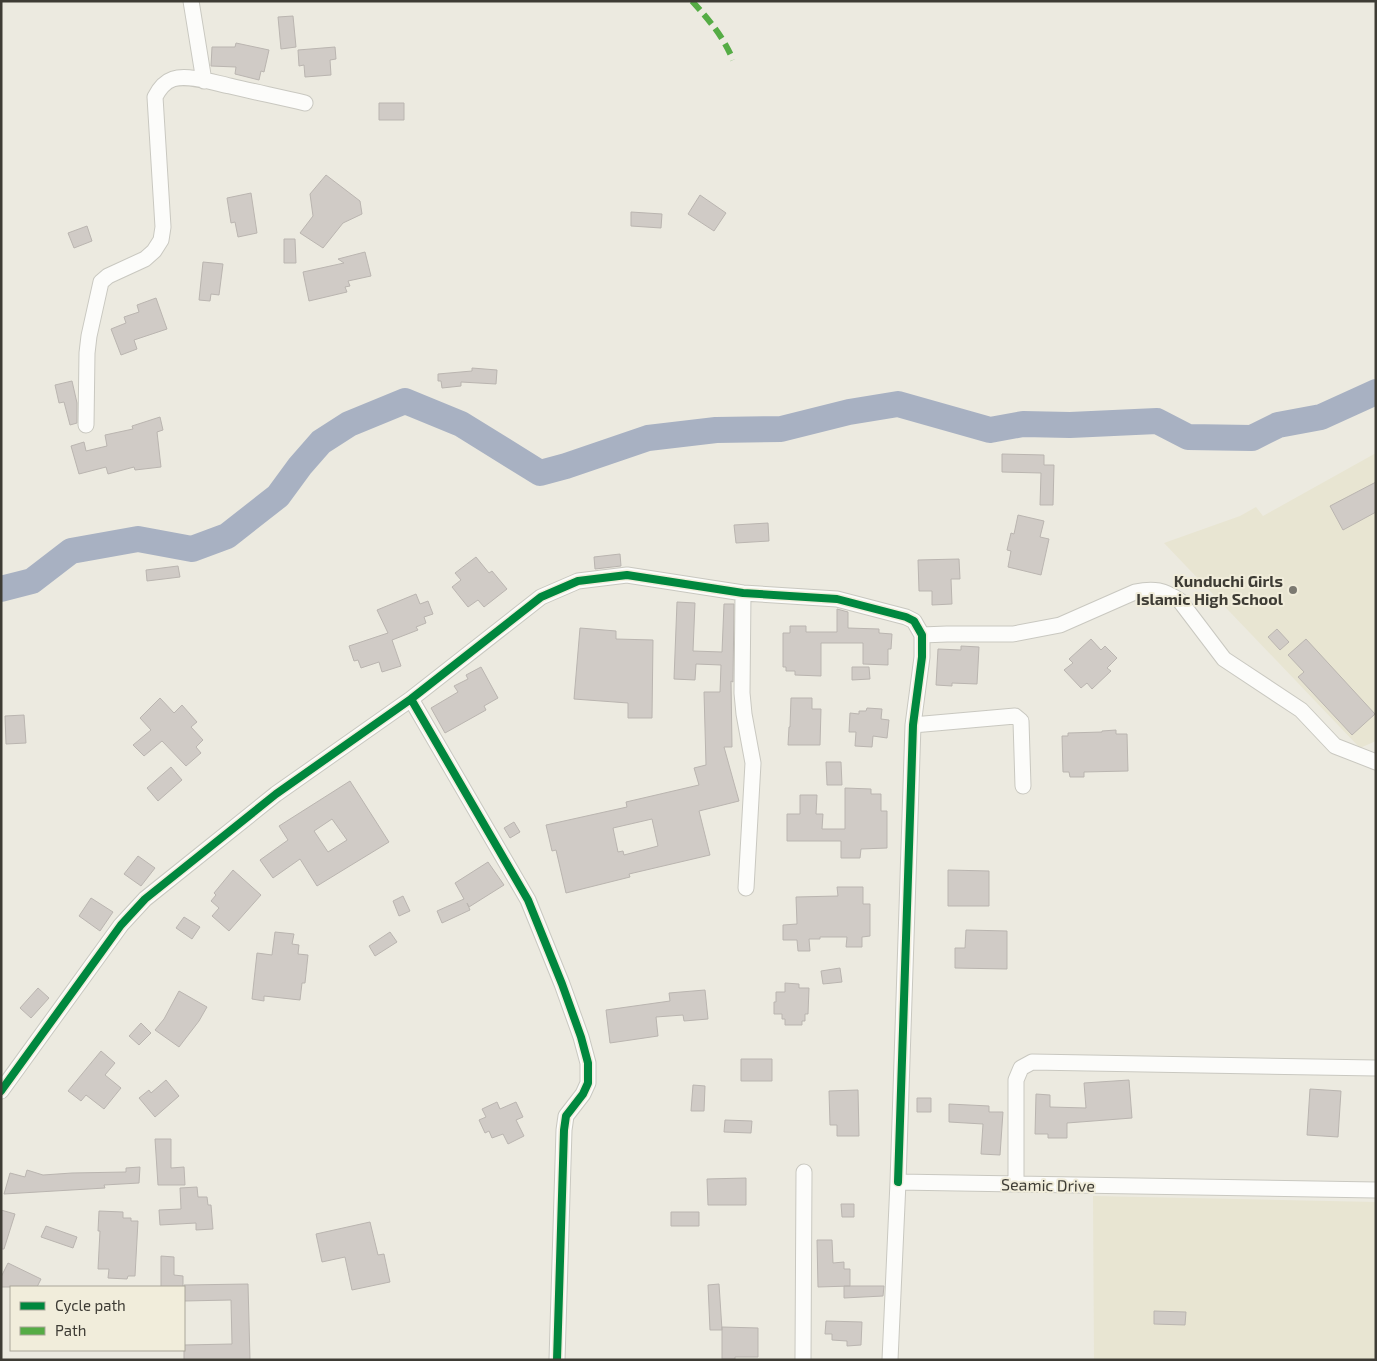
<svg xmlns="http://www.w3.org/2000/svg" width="1377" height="1361" font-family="'Exo 2',sans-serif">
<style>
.built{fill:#e8e5d2}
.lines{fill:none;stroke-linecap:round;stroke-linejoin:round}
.river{stroke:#a8b1c2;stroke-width:26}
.building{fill:#d0cbc6;stroke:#bab5b0;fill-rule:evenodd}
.street-casing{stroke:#c9c8c0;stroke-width:17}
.street{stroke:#fcfcfa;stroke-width:15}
.quiet{stroke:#55ac45;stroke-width:6;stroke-dasharray:12 6;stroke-linecap:butt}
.cycleway-casing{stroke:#f1eddb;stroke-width:11}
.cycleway{stroke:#00873e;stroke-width:8}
.poi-dot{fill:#7b7971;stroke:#f1eddb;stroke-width:2}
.labels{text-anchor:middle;stroke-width:4;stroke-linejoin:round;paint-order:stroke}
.poi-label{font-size:16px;font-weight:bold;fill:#3e3c35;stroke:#f1eddb;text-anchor:end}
.street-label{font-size:16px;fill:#3e3c35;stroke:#f1eddb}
</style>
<rect width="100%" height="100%" fill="#eceae0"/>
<path class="built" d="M1376,453V741L1360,748L1164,543L1240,516L1256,507L1263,516Z
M1093,1196L1376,1202V1360H1094Z"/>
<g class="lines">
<path class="river" d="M1,589L32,581L71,551L138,539L192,549L227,536L278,496L300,466L321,442L349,424L405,401L461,424L540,473L566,466L648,438L716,430L781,429L849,412L898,404L990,430L1023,424L1070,425L1157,421L1188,437L1252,438L1278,425L1321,417L1376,392"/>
</g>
<path class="building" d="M293,16L296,47L281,49L278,17Z
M236,43L269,50L264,72L261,71L259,80L235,74L236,67L211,66L212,47H235Z
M335,47L336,59L330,60L331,75L305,77L304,65L299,66L298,50Z
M379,103H404V120H379Z
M326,175L360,201L362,214L343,223L323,248L300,233L313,216L310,194Z
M251,193L257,233L238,237L235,222L231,223L227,198Z
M700,195L726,213L714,231L688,214Z
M631,212L662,214L661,228L631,226Z
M87,226L92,241L74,248L68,233Z
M284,239H295L296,263H284Z
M365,252L371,276L348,281L350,286L345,287L347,292L309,301L303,272L344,263L338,259Z
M203,262L223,264L219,295L211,294L210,301L199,300Z
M156,298L167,329L134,340L137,349L121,355L111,329L126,323L124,317L139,312L137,305Z
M472,368L497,370L496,384L461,382V386L442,388L441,381H438V374L472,371Z
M72,381L77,403V423L70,425L64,402L59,403L55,385Z
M160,417L163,430L157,432L161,467L135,470L134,467L108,474L106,467L79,474L71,446L84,442L86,451L107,446L105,435L133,429L132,426Z
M1002,454L1044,455V465H1054L1053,505H1040L1041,473L1002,472Z
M1376,482V512L1343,530L1330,506Z
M1018,515L1044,521L1040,537L1049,539L1041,575L1008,567L1011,551L1007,550L1011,533L1014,534Z
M768,523L769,541L736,543L734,525Z
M620,554L621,566L595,569L594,557Z
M476,557L489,573L492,571L507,589L484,607L478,600L468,607L452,587L461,580L455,573Z
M959,559L960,579H951L952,604L932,605V591H919L918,560Z
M178,566L180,577L147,581L146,570Z
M416,594L420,604L428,601L433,614L424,617L426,623L416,627L418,630L392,640L401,666L382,672L379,662L361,668L358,660L354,661L349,646L388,633L377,610Z
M677,602L695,603L693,651L722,652L724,604H734L733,682L731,681L732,747H724L739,801L699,811L710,855L629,874L630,877L566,893L556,850L552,851L546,825L627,807L626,802L699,785L694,768L706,765L704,692H720L721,665L696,664L695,680L674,679ZM652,819L658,846L624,855L623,851L618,852L613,828Z
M837,609L848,612V628L879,629V633L892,634L891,649H888V665L863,664V643H821V676L795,675V671H786V667H783V633H790V626H806V632H837Z
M580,628L616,631V639L653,640L652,718H628V703L574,699Z
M1277,629L1289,642L1280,650L1268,637Z
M1091,639L1101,650L1105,646L1117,658L1107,668L1111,671L1092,689L1087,683L1081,688L1064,670L1073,663L1069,659Z
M1306,639L1375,714L1352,735L1298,677L1304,672L1288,655Z
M961,646L979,647L977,684L952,683V686L936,685L938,649L961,650Z
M481,667L498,698L484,706L486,710L445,733L431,708L458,692L454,686L468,679L466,675Z
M852,667H869L870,679L852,680Z
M160,698L174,713L182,705L197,722L191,727L203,740L196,747L201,753L186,766L162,741L144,756L133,745L151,730L140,718Z
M791,698H812V709H821L820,745H788L789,727H790Z
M867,708L882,709L881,719L889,720L887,738L873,736L872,747L855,746L856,732H849L850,713L859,714V711H866Z
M24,715L26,743L6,744L5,716Z
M1116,730V734H1127L1128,771L1084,772V777H1070L1069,772H1063L1062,736H1068V733L1102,732V731Z
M826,762H841L842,785H827Z
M171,767L182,780L158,801L147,788Z
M350,781L389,842L317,886L300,859L273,878L260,860L288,840L279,826ZM332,819L347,840L328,852L314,831Z
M845,788L871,789V794H881V811H887V848L861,849L860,858H841V841H787V814H800V795H817L816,814H823L822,829H845Z
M514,822L520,832L510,838L504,828Z
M138,856L155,868L141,886L124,874Z
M488,862L504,885L469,907L467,903L470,910L442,923L437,911L464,899L455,883Z
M233,870L261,895L229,931L212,916L219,908L211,901L216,895L214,893Z
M948,870L989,871V906H948Z
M837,887H863V904H870V936L862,937V947H846L847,937H820V939H809L810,951H798L797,940H783V925L797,924L796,897L838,896Z
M403,896L410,911L399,916L393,901Z
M91,898L113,912L100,931L79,916Z
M184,917L200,927L192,939L176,928Z
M966,930L1007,931V969L955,968V948H965Z
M275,932L294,934L292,944L299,945L298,954L308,955L305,983H302L300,1000L264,996V1001L252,999L257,953L272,955Z
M390,932L397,942L375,956L369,946Z
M840,968L842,982L823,984L821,971Z
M785,983L799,984V988H809L808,1014H805V1021H802V1025H785V1019H782V1014H774V1002H776V992H785Z
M38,988L49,998L31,1018L20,1008Z
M705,990L708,1019L684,1021L683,1015L656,1017L658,1036L610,1043L606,1010L670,1001L669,993Z
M179,991L207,1007L199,1021L179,1047L155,1030L164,1019Z
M141,1023L151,1033L139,1045L129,1036Z
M101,1051L115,1063L105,1075L121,1088L104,1109L86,1095L81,1101L68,1091Z
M741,1059H772V1081H741Z
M166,1080L179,1096L155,1117L139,1098L149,1090L151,1093Z
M1129,1080L1132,1118L1067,1123V1138H1048V1134H1035L1036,1094L1050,1095V1107L1086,1108L1084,1083Z
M693,1085L705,1086L704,1111H691Z
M1310,1089L1341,1091L1338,1137L1307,1135Z
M858,1090L859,1136H837V1125H830L829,1091Z
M917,1098H931V1112H917Z
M497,1102L500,1109L516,1102L523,1117L516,1120L524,1136L508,1144L503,1134L492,1138L489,1131L485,1133L479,1120L486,1117L482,1109Z
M949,1104L989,1106V1112H1003L1000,1155L981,1154L983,1124L949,1122Z
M725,1120L752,1121L751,1133L724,1132Z
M155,1139H171V1168L184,1167L185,1185H158Z
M140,1167L139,1183L104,1185L105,1188L4,1194L10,1173L25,1177L27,1170L43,1175L72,1173L126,1172V1168Z
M746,1178V1205H708L707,1179Z
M197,1187L198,1197H207L208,1205H211L213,1229L196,1230V1223L160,1225L159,1210L181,1209L180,1188Z
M841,1204H854V1217H842Z
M1,1210L15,1214L4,1249H1Z
M99,1211L123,1212V1218H131V1221H138L135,1276H128L127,1279L108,1278L109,1269H98L100,1231H98Z
M671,1212H699V1226H671Z
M370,1222L378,1255L384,1254L390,1282L352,1290L345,1257L322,1262L316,1234Z
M46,1226L77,1237L73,1248L41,1237Z
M817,1240H832L833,1263L844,1262V1269H850V1286L818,1287Z
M161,1256L174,1257V1275L183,1276V1287H161Z
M8,1263L41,1279L37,1287H1V1277Z
M248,1284L250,1360H184V1345L232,1344L231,1300L184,1301V1285Z
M719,1284L722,1330H710L708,1285Z
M844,1286H884L883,1296L844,1298Z
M1154,1311L1186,1312L1185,1325L1154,1324Z
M826,1321L862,1322L861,1345L847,1346V1341L832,1340V1334H825Z
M722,1327L758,1328V1357H735V1359H722Z"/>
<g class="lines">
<g class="street-casing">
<path id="street" d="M191,1L204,81
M86,425L87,353L89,336L101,282L108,276L145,259L154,251L161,240L163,227L155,97C159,89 164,82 173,79C188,74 215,83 230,86C255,92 280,97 305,103
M743,593L742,693L744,714L753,763L746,888
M922,635L947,634H1013L1060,625L1135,592C1154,588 1164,590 1180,601L1224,659L1301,710L1335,746L1376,762
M411,699L528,900L562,984L581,1037L588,1063V1083L583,1094L566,1116L564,1130L557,1360
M913,725L1015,716L1021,721L1023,786
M1,1091L121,925L145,899L276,794L411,699L541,597L578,581L627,575L743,593L837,599L906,617L914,621L922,635V657L913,725L898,1182
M1016,1184V1080L1021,1068L1032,1062L1376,1068
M803,1360L804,1172
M890,1360L898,1182L1376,1190"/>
</g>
<use href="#street" class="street"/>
<path class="quiet" d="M692,1C709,20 723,36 733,60"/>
<g class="cycleway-casing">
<path id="cycleway" d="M411,699L528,900L562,984L581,1037L588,1063V1083L583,1094L566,1116L564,1130L557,1360
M1,1091L121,925L145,899L276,794L411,699L541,597L578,581L627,575L743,593L837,599L906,617L914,621L922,635V657L913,725L898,1182"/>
</g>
<use href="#cycleway" class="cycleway"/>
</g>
<circle class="poi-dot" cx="1293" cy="590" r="5"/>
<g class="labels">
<g class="poi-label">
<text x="1283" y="587">Kunduchi Girls<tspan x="1283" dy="18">Islamic High School</tspan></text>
</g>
<g class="street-label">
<text transform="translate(1048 1185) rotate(1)" y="6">Seamic Drive</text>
</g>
</g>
<rect width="1377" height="1361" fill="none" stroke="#3e3c35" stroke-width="5"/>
<rect x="10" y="1286" width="175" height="65" fill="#f1eddb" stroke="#a9a699"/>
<rect x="20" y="1302" width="25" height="8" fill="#00873e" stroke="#a9a699"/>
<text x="55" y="1311" font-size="15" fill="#3e3c35">Cycle path</text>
<rect x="20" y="1327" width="25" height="8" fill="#55ac45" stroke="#a9a699"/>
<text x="55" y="1336" font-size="15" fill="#3e3c35">Path</text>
</svg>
